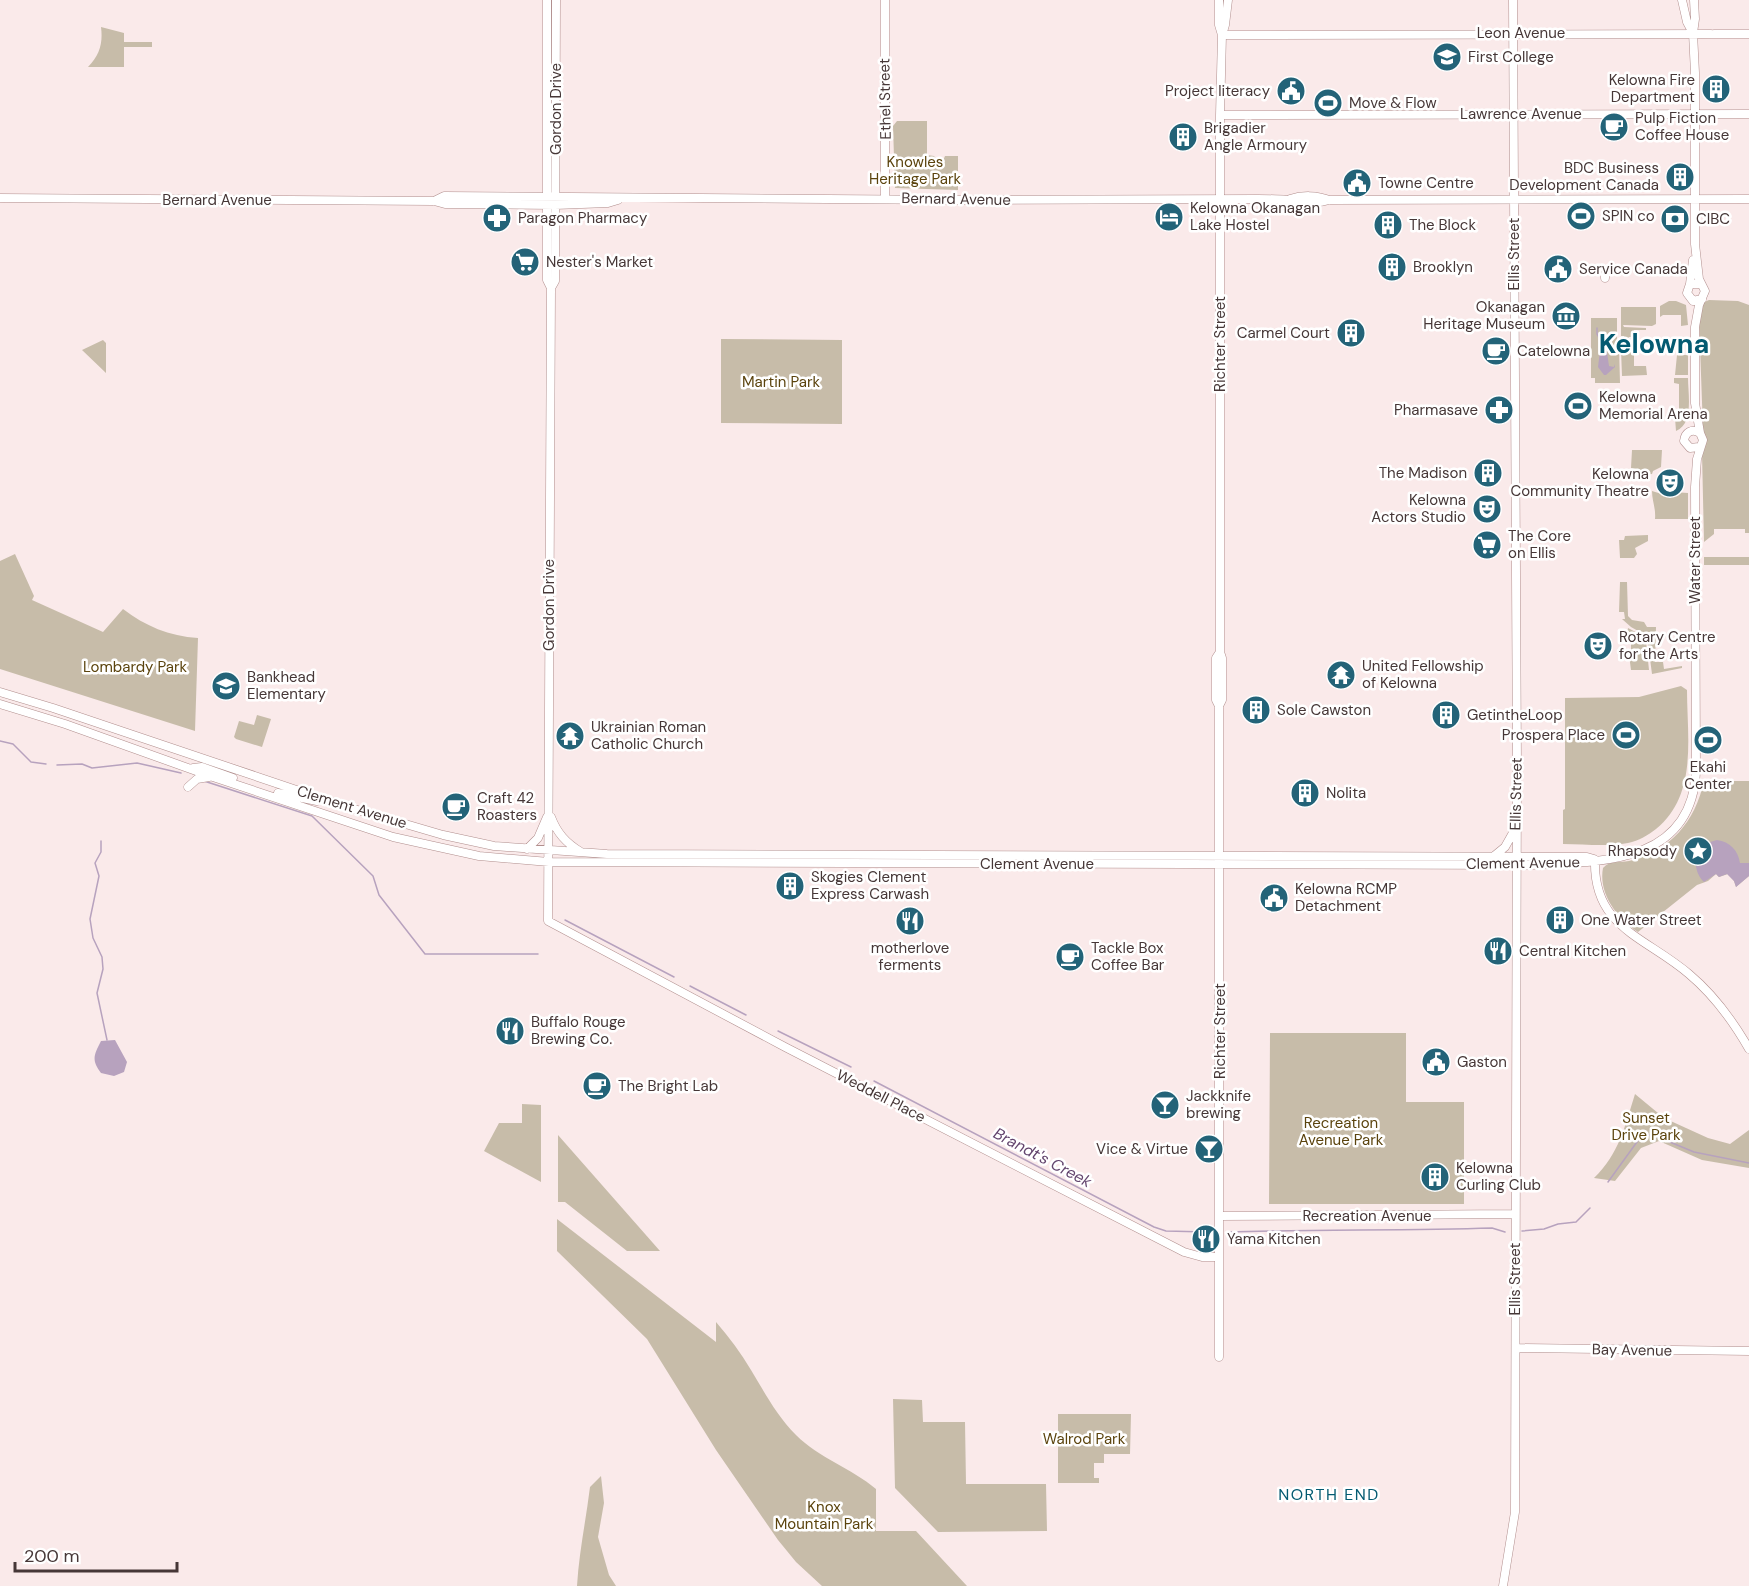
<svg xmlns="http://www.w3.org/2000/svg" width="1749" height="1586" font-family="'DM Sans',sans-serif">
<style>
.green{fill:#c7bca9}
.water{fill:#b7a2be}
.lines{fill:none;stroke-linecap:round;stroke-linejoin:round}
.stream{stroke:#b7a2be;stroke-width:1.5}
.secondary-casing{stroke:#b18e8d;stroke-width:9}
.secondary{stroke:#fff;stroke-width:8}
.labels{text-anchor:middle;stroke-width:5;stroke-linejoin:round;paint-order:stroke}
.street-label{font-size:15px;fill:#463737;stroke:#fff}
.poi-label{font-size:15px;fill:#463737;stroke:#fff;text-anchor:start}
.park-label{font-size:15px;fill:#5b430d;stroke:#fff}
.water-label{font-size:16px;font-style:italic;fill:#63456e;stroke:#fff}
.neighbourhood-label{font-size:16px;letter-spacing:1.5px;fill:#045a71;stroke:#fff}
.town-label{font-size:27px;font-weight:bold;fill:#045a71;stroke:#fff}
</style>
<rect width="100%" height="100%" fill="#faeaea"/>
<path class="green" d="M101,27L124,33V42H152V47H124V67H88C100,55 103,43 101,27Z
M897,121H927V155L934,156L939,163H942L945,156H958V190L895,188L893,126Z
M1709,300L1738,301L1749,305V533H1745V529H1714V534L1704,542L1702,453L1707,441L1703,430L1699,318C1700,309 1700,303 1709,300Z
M1669,301H1676L1686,305L1688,325L1681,326V315H1663L1660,317V306Z
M1621,307H1656V324L1652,326L1623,325L1624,327L1646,328V330H1634V337H1629L1627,340H1625L1624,336H1621Z
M1591,318H1617V344L1619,345L1620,383H1595V378H1591Z
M721,339L842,340V424L721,423Z
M103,340L106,343V373L82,350Z
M1625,348L1634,353V366H1646L1647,375L1622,376L1621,350Z
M1686,349H1688V375H1675L1677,355H1686Z
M1674,378H1688C1688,394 1694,424 1676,431L1675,418L1679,417V384L1674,383Z
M1632,450H1662L1661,467L1653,471L1652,474L1639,475L1638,470L1631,468Z
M1652,491L1665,495L1673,492L1688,493V519H1655C1656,508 1652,501 1652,491Z
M1648,535V541L1635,548L1637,554L1634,558H1620L1619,540H1624L1625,536Z
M15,554L34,596L32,600L103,632L123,609C145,626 169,636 198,638L195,731L0,669V561Z
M1704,557H1749V565H1704Z
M1620,582H1627L1628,616L1632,620L1644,622L1647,627H1656L1655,662H1665H1663L1664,669L1682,666V668L1652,674L1647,636L1631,627L1622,619H1625L1624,612H1619Z
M1628,628L1643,636L1646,641L1649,670H1631L1629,655H1631V636L1627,634Z
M1681,686L1687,690C1687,737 1698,795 1656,829C1648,835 1639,841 1628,843C1607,847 1584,844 1563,844V810L1565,809V698L1639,697Z
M257,715L271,719L262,747L236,739L234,737L239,721L254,725Z
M1704,781H1749V876L1736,887L1734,881L1728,874L1719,877L1716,874L1708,881L1697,885L1638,932C1618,919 1598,894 1603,868C1610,860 1619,863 1629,861C1670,851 1695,822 1704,781Z
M1270,1033H1406V1102H1464V1204H1269Z
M1635,1094L1664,1118L1708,1138L1730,1144L1749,1130V1168L1702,1160L1659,1141L1641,1148L1615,1181L1594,1178C1619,1154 1625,1126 1635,1094Z
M522,1104L541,1105V1182L484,1151L499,1123H522Z
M558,1135L660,1251H627L565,1202H558Z
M557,1219L716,1342V1322C729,1337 741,1353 751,1370C765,1393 777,1416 796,1435C819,1458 851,1468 876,1489V1531H916L967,1586H822L796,1562L778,1540L716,1450L647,1339L557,1251Z
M893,1399L922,1400L923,1422H965L966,1484H1046L1047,1531L938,1532L895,1488Z
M1058,1414H1131L1130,1454H1104V1463H1094V1478H1099V1483H1058Z
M601,1476L604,1503L598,1537L609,1575L616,1586H577C579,1552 586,1520 590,1487Z"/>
<path class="water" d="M1601,343L1606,345L1609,366L1614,367L1615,364V367L1606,375H1604L1598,367Z
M1717,840C1730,842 1738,850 1740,863H1749V876L1736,887L1734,881L1727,874L1719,877L1716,874L1704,882C1693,871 1698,862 1692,852L1693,847Z
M115,1040L127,1062L124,1072L114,1076L101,1073C91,1060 94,1055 101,1041Z"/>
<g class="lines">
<path class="stream" d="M1597,328V334L1602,343
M0,741L13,744L31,762L46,764
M57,765L82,764L92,768L137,763L181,773
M204,781L312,816L373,876L379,895L425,954H538
M101,841V852L95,863L99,876L90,919L93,938L102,957L103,969L97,993L107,1040
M565,920L674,977
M690,986L746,1015
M778,1031L851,1067
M874,1081L1154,1227L1166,1231L1207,1232
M1608,1182L1642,1135H1653L1694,1152L1749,1163
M1522,1231L1544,1229L1558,1224L1576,1222L1590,1208
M1228,1232C1316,1229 1404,1231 1492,1228L1505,1232"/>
<g class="secondary-casing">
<path id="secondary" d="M547,0V280L551,288L548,921L785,1047L1184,1252L1202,1257H1219
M885,0V198
M1219,0V25L1222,35
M1682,0L1687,22L1693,33
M1714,34H1749
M1222,35L1711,34
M1220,115L1749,114
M0,198L434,201L445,204L555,205L608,203L618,200
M1290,199C1302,195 1317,195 1329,200
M434,201L444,196L957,200L1258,199C1267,199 1277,199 1287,200C1302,201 1314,205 1329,200L1749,199
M1605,278V274
M1690,284L1693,260
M1701,284H1690L1687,293L1693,301L1702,299
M551,288L555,281L556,0
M1699,447L1690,448L1684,441C1685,432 1692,428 1700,433
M0,692L53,708L344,806L443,835L494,846L607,854L1587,857L1594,859
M0,704L65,724L213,777L393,837L479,856L549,862L1527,865C1597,862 1691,866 1696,772L1695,487L1697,459L1703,440L1700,433L1695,403V327L1699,305L1705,291L1699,279L1695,244V73L1693,33L1695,19L1694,0
M1219,706L1216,700V658L1220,652
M193,768L202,767L233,778
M188,787L197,779L209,777
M278,793L317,801
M551,817C557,833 566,843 581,852
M527,849L538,838L547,817
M1494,856L1505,847L1514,831
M1595,860C1593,928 1646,937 1689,974C1714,995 1733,1021 1749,1049
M1219,1216L1515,1214
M1516,1348L1749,1351
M1219,1357V706L1222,700V658L1220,652V115L1222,35L1225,25L1228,0
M1503,1586L1515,1512L1517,765L1513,0"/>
</g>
<use href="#secondary" class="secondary"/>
</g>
<defs>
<g id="university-disc" transform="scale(1.5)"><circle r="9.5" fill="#236378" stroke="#fff"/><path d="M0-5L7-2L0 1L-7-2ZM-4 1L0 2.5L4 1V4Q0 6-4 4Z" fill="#fff"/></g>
<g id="building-disc" transform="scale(1.5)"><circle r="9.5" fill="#236378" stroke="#fff"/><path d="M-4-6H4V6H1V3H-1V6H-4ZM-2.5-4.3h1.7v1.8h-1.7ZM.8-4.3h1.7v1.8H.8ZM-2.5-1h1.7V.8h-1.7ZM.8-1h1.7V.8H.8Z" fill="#fff"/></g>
<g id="civic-disc" transform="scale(1.5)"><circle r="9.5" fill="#236378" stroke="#fff"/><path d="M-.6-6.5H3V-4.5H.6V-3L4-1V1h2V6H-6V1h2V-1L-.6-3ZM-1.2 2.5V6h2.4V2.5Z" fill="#fff"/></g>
<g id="stadium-disc" transform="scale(1.5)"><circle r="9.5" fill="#236378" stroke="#fff"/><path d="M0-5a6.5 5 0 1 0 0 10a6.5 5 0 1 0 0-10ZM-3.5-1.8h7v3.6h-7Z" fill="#fff"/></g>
<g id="cafe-disc" transform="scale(1.5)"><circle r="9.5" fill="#236378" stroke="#fff"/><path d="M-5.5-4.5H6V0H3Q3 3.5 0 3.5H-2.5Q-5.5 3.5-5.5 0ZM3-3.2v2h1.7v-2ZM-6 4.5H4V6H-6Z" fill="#fff"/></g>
<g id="hotel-disc" transform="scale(1.5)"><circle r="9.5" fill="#236378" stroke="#fff"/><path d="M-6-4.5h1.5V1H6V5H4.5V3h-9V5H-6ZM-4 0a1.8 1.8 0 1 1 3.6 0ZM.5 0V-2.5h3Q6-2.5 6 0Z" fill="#fff"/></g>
<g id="pharmacy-disc" transform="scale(1.5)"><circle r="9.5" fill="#236378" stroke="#fff"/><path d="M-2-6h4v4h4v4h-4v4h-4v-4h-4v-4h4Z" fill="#fff"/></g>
<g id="bank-disc" transform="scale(1.5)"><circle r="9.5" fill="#236378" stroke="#fff"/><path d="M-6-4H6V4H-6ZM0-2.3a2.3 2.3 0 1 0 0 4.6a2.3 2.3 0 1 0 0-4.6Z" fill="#fff"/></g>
<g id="supermarket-disc" transform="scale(1.5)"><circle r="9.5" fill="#236378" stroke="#fff"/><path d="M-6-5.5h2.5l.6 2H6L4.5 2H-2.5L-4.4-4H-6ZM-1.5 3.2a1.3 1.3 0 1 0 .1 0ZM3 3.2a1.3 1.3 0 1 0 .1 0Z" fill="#fff"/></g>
<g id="museum-disc" transform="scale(1.5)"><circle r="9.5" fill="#236378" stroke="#fff"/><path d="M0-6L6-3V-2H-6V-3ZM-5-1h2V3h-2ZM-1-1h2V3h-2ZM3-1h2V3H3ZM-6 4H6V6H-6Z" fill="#fff"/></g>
<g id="theatre-disc" transform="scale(1.5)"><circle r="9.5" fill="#236378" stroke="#fff"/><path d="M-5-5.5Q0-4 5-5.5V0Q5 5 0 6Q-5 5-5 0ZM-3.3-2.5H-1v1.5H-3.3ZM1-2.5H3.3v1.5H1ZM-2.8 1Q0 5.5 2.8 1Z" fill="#fff"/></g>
<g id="temple-disc" transform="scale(1.5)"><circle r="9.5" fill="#236378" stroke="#fff"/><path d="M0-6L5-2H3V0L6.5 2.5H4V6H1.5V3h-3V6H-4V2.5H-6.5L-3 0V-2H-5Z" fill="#fff"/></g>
<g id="school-disc" transform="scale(1.5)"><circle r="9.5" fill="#236378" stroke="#fff"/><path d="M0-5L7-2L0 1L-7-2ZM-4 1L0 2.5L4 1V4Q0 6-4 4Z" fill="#fff"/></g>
<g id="sight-disc" transform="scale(1.5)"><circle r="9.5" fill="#236378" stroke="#fff"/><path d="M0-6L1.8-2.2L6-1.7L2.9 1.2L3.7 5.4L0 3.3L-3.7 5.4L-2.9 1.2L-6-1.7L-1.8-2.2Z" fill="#fff"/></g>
<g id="restaurant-disc" transform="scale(1.5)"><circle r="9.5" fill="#236378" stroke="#fff"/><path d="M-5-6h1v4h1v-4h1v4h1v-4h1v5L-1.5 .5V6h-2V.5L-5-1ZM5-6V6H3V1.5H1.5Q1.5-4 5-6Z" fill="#fff"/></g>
<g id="bar-disc" transform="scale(1.5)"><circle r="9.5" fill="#236378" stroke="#fff"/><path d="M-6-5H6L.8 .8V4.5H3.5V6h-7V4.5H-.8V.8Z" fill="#fff"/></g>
</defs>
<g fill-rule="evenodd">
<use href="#university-disc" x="1447" y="57"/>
<use href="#building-disc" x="1716" y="89"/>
<use href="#civic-disc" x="1291" y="91"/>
<use href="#stadium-disc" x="1328" y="103"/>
<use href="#cafe-disc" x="1614" y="127"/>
<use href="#building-disc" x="1183" y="137"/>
<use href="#building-disc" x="1680" y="177"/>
<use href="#civic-disc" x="1357" y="183"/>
<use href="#stadium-disc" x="1581" y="216"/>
<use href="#hotel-disc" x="1169" y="217"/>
<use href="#pharmacy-disc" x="497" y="218"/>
<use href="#bank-disc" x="1675" y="219"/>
<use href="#building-disc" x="1388" y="225"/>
<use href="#supermarket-disc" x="525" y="262"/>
<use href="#building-disc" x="1392" y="267"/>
<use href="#civic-disc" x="1558" y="269"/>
<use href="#museum-disc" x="1566" y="316"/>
<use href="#building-disc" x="1351" y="333"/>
<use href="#cafe-disc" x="1496" y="351"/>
<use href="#stadium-disc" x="1578" y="406"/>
<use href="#pharmacy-disc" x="1499" y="410"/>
<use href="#building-disc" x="1488" y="473"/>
<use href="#theatre-disc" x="1670" y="483"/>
<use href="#theatre-disc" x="1487" y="509"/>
<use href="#supermarket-disc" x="1487" y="545"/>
<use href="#theatre-disc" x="1598" y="646"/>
<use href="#temple-disc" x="1341" y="675"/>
<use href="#school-disc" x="226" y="686"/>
<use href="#building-disc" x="1256" y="710"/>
<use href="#building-disc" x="1446" y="715"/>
<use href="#stadium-disc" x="1626" y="735"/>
<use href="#temple-disc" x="570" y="736"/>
<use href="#stadium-disc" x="1708" y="740"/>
<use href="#building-disc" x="1305" y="793"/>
<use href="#cafe-disc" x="456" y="807"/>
<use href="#sight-disc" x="1698" y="851"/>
<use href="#building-disc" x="790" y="886"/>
<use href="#civic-disc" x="1274" y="898"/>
<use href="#building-disc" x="1560" y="920"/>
<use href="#restaurant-disc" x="910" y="921"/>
<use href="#restaurant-disc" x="1498" y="951"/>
<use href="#cafe-disc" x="1070" y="957"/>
<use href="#restaurant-disc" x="510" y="1031"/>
<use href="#civic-disc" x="1436" y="1062"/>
<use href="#cafe-disc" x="597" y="1086"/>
<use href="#bar-disc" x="1165" y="1105"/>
<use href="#bar-disc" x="1209" y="1149"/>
<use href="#building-disc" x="1435" y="1177"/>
<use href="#restaurant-disc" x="1206" y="1239"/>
</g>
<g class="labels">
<g class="street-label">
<text x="1521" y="38">Leon Avenue</text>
<text transform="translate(885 99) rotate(-91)" y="5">Ethel Street</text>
<text transform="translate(556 109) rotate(-90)" y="5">Gordon Drive</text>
<text x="1521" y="119">Lawrence Avenue</text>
<text transform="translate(956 199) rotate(1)" y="5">Bernard Avenue</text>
<text x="217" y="205">Bernard Avenue</text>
<text transform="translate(1514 254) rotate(-90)" y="5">Ellis Street</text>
<text transform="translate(1220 344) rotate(-90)" y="5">Richter Street</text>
<text transform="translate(1695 560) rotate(-90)" y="5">Water Street</text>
<text transform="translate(549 605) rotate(-90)" y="5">Gordon Drive</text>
<text transform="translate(1516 794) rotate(-89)" y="5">Ellis Street</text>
<text transform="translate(352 807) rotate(17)" y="5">Clement Avenue</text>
<text transform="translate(1523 863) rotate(-1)" y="5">Clement Avenue</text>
<text x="1037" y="869">Clement Avenue</text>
<text transform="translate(1220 1031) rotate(-90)" y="5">Richter Street</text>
<text transform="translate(881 1096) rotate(27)" y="5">Weddell Place</text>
<text x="1367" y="1221">Recreation Avenue</text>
<text transform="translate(1515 1279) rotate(-90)" y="5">Ellis Street</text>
<text transform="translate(1632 1350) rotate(1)" y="5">Bay Avenue</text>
</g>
<g class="poi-label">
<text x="1468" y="62">First College</text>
<text x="1695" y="85" text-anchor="end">Kelowna Fire<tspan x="1695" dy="17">Department</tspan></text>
<text x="1270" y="96" text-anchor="end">Project literacy</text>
<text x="1349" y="108">Move &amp; Flow</text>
<text x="1635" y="123">Pulp Fiction<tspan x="1635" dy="17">Coffee House</tspan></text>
<text x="1204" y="133">Brigadier<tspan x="1204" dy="17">Angle Armoury</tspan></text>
<text x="1659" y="173" text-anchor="end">BDC Business<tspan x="1659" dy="17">Development Canada</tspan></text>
<text x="1378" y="188">Towne Centre</text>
<text x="1190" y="213">Kelowna Okanagan<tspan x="1190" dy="17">Lake Hostel</tspan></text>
<text x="1602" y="221">SPIN co</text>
<text x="518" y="223">Paragon Pharmacy</text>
<text x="1696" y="224">CIBC</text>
<text x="1409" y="230">The Block</text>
<text x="546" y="267">Nester's Market</text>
<text x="1413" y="272">Brooklyn</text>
<text x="1579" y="274">Service Canada</text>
<text x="1545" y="312" text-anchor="end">Okanagan<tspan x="1545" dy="17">Heritage Museum</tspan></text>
<text x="1330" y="338" text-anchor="end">Carmel Court</text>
<text x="1517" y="356">Catelowna</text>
<text x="1599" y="402">Kelowna<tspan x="1599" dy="17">Memorial Arena</tspan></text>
<text x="1478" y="415" text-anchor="end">Pharmasave</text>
<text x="1467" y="478" text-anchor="end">The Madison</text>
<text x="1649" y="479" text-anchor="end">Kelowna<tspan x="1649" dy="17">Community Theatre</tspan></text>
<text x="1466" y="505" text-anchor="end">Kelowna<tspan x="1466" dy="17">Actors Studio</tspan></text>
<text x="1508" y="541">The Core<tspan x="1508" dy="17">on Ellis</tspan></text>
<text x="1619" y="642">Rotary Centre<tspan x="1619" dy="17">for the Arts</tspan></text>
<text x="1362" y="671">United Fellowship<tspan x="1362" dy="17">of Kelowna</tspan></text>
<text x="247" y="682">Bankhead<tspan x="247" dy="17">Elementary</tspan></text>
<text x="1277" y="715">Sole Cawston</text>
<text x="1467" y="720">GetintheLoop</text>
<text x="591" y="732">Ukrainian Roman<tspan x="591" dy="17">Catholic Church</tspan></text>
<text x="1605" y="740" text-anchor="end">Prospera Place</text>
<text x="1708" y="772" text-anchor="middle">Ekahi<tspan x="1708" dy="17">Center</tspan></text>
<text x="1326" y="798">Nolita</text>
<text x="477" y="803">Craft 42<tspan x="477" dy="17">Roasters</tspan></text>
<text x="1677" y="856" text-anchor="end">Rhapsody</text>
<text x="811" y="882">Skogies Clement<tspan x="811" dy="17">Express Carwash</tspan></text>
<text x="1295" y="894">Kelowna RCMP<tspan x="1295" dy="17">Detachment</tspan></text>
<text x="1581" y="925">One Water Street</text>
<text x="910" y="953" text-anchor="middle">motherlove<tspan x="910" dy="17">ferments</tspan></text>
<text x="1091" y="953">Tackle Box<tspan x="1091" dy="17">Coffee Bar</tspan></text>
<text x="1519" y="956">Central Kitchen</text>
<text x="531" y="1027">Buffalo Rouge<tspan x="531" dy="17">Brewing Co.</tspan></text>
<text x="1457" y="1067">Gaston</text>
<text x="618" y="1091">The Bright Lab</text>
<text x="1186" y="1101">Jackknife<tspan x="1186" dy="17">brewing</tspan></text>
<text x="1188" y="1154" text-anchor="end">Vice &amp; Virtue</text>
<text x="1456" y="1173">Kelowna<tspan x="1456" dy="17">Curling Club</tspan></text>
<text x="1227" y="1244">Yama Kitchen</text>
</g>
<g class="park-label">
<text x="915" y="167">Knowles<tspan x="915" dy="17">Heritage Park</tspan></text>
<text x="781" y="387">Martin Park</text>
<text x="135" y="672">Lombardy Park</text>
<text x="1646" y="1123">Sunset<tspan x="1646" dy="17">Drive Park</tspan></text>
<text x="1341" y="1128">Recreation<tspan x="1341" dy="17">Avenue Park</tspan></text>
<text x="1084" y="1444">Walrod Park</text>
<text x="824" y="1512">Knox<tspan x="824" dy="17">Mountain Park</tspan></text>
</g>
<g class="water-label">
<text transform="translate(1043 1157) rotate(28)" y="6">Brandt's Creek</text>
</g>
<g class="neighbourhood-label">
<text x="1329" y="1500">NORTH END</text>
</g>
<g class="town-label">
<text x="1654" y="353">Kelowna</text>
</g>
</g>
<path d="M15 1562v9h162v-9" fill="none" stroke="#463737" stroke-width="3"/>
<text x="24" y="1562" font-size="18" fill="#463737" stroke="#ffffff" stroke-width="4.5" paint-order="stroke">200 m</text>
</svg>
